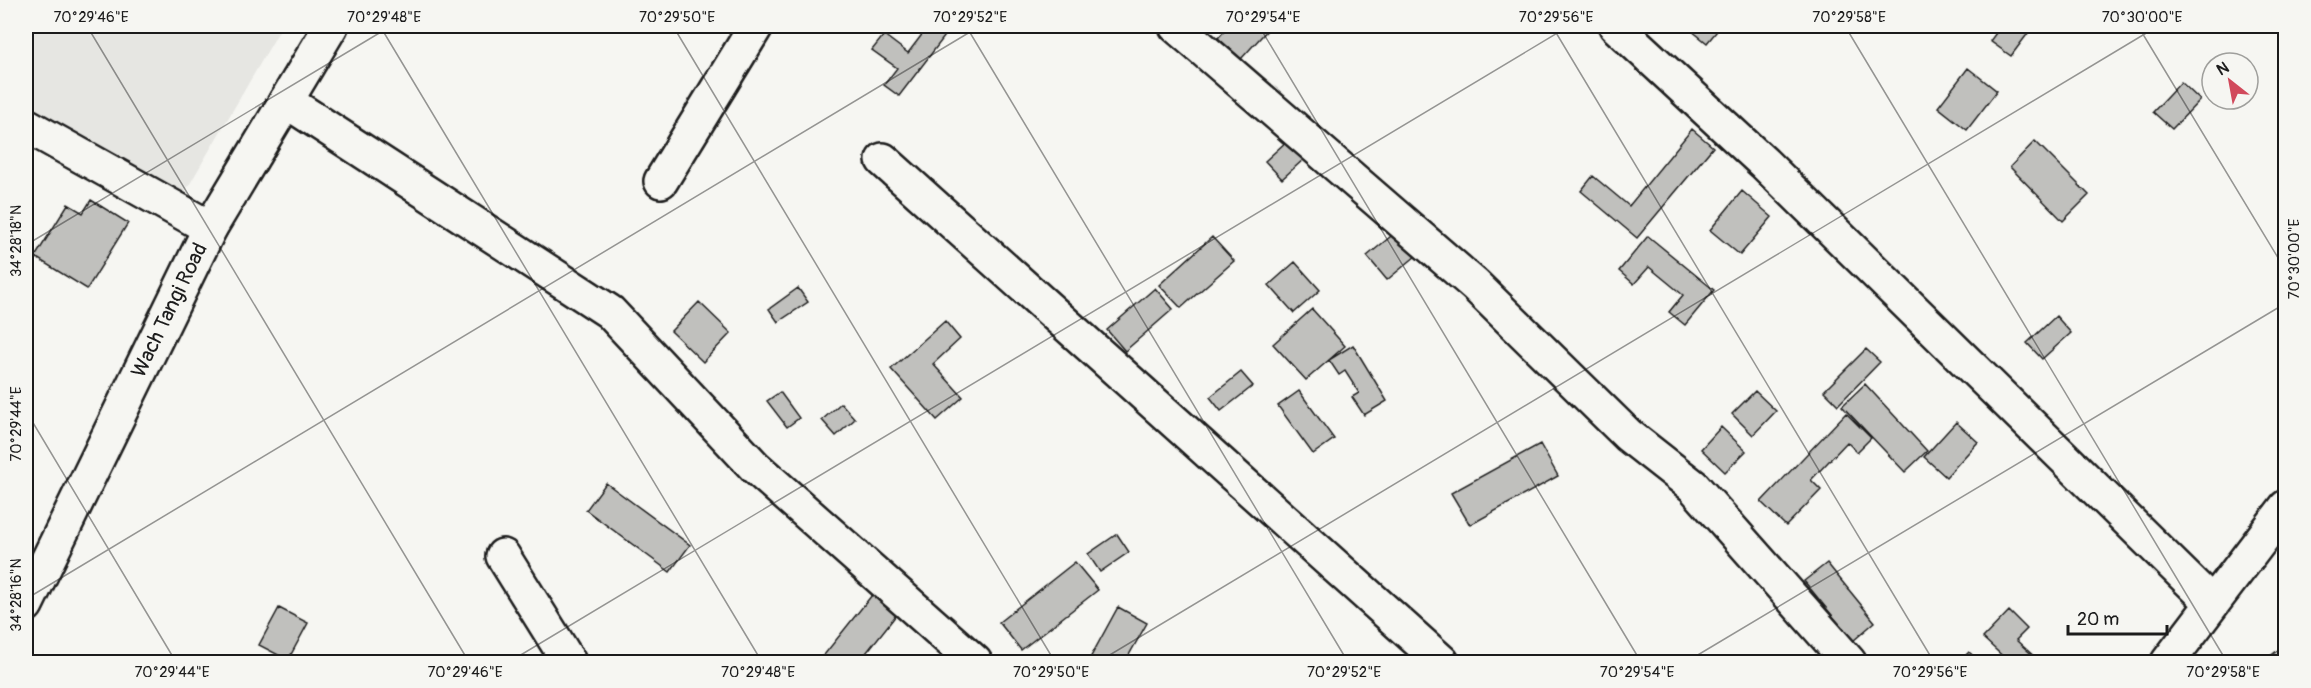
<svg xmlns="http://www.w3.org/2000/svg" width="2311" height="688" font-family="Pangolin,sans-serif">
<style>
.built{fill:#e6e6e2}
.building{fill:#c0c0bd;stroke:#1c1c1c;stroke-width:1.5}
.lines{fill:none;stroke-linecap:round;stroke-linejoin:round}
.minor-casing{stroke:#1c1c1c;stroke-width:38}
.major-casing{stroke:#1c1c1c;stroke-width:38}
.minor{stroke:#f6f6f2;stroke-width:33}
.major{stroke:#f6f6f2;stroke-width:33}
.ticks{fill:none;stroke:#1c1c1c;stroke-width:1.5;stroke-opacity:0.45}
.labels{text-anchor:middle;stroke-width:5;stroke-linejoin:round;paint-order:stroke}
.street-label{font-size:21px;fill:#1c1c1c;stroke:#f6f6f2}
.neatline{fill:none;stroke:#1c1c1c;stroke-width:2}
.ticks-label{font-size:15px;text-anchor:middle;fill:#1c1c1c}
</style>
<rect width="100%" height="100%" fill="#f6f6f2"/>
<filter id="ink" filterUnits="userSpaceOnUse"><feTurbulence type="fractalNoise" baseFrequency=".0167" numOctaves="2"/><feDisplacementMap in="SourceGraphic" scale="12" xChannelSelector="R" yChannelSelector="G"/><feConvolveMatrix kernelMatrix="1 2 1 2 8 2 1 2 1" color-interpolation-filters="sRGB"/></filter>
<g filter="url(#ink)">
<path class="built" d="M26,26H282L170,218L26,135Z"/>
<path class="building" d="M923,26H948L951,28L899,96L884,85L897,68L872,50L884,35L908,53L927,28Z
M1229,26H1271L1241,59L1218,38Z
M1686,26H1721L1707,43Z
M2001,26H2019L2029,32L2011,56L1990,41Z
M1968,68L1997,91L1967,130L1938,107Z
M2181,82L2200,100L2172,129L2153,112Z
M1692,129L1713,147L1637,238L1581,191L1593,176L1629,206Z
M1287,141L1304,159L1282,179L1265,161Z
M2035,141L2089,195L2063,221L2010,167Z
M1742,191L1772,217L1740,255L1710,230Z
M91,200L128,223L87,289L35,257L68,204L83,213Z
M1396,232L1416,256L1387,280L1367,256Z
M1648,236L1714,290L1685,325L1669,312L1683,295L1649,267L1634,284L1619,271Z
M1212,237L1234,261L1181,308L1159,285Z
M1295,262L1320,290L1294,313L1269,285Z
M798,288L808,302L778,322L769,309Z
M1155,288L1173,309L1125,351L1107,330Z
M699,302L731,333L703,362L671,331Z
M1312,309L1345,346L1306,380L1273,344Z
M2056,316L2071,333L2042,359L2027,343Z
M945,321L960,339L933,364L963,397L937,420L891,369Z
M1353,345L1387,401L1364,415L1352,397L1359,393L1345,371L1339,375L1329,360Z
M1866,349L1880,362L1838,405L1824,391Z
M1241,372L1253,386L1221,411L1210,397Z
M1865,384L1927,451L1905,472L1842,406Z
M1299,391L1334,439L1313,454L1278,406Z
M1755,391L1776,411L1753,435L1732,414Z
M780,392L799,418L787,427L767,401Z
M841,403L855,419L836,436L822,420Z
M1846,413L1871,438L1857,452L1847,442L1811,480L1821,490L1786,526L1761,502Z
M1956,422L1978,442L1946,477L1924,457Z
M1721,427L1746,451L1725,472L1701,449Z
M1540,444L1558,476L1470,525L1451,493Z
M606,483L690,545L670,572L586,510Z
M1117,534L1129,552L1100,572L1088,554Z
M1075,562L1098,590L1021,650L999,622Z
M1827,563L1875,622L1853,641L1804,581Z
M876,590L901,609L859,662H823L820,660Z
M1118,607L1147,623L1125,662H1088Z
M279,608L308,623L288,660L259,645Z
M2009,611L2027,629L2016,640L2038,660L2035,662H2009L1983,638Z
M2286,644V662H2267L2265,660Z
M1969,652L1980,662H1959Z"/>
<g class="lines">
<g class="minor-casing">
<path id="minor" d="M1176,26L1475,285L1628,435L1693,486L1849,662
M1616,26L1764,163L2212,603
M286,101L610,312L755,467L975,662
M26,125L210,228
M883,160L1442,662
M661,181L756,26
M503,556L569,662
M2168,662L2286,507"/>
</g>
<g class="major-casing">
<path id="major" d="M26,605L210,228L331,26"/>
</g>
<use href="#minor" class="minor"/>
<use href="#major" class="major"/>
</g>
</g>
<path class="ticks" d="M87,26L469,662M380,26L762,662M673,26L1055,662M966,26L1348,662M1259,26L1641,662M1552,26L1934,662M1845,26L2227,662M2138,26L2286,271M26,245L391,26M26,411L176,662M26,599L980,26M509,662L1569,26M1098,662L2158,26M1686,662L2286,303M2275,662L2286,656"/>
<g class="labels">
<g class="street-label">
<text transform="translate(169 310) rotate(-64)" y="7">Wach Tangi Road</text>
</g>
</g>
<rect width="2311" height="688" fill="none" stroke="#f6f6f2" stroke-width="66"/>
<g transform="translate(2230 81) rotate(329)"><circle r="28" fill="#f6f6f2" stroke="#9f9f9c" stroke-width="1.5"/>
<path d="M0-4.5L10 22L0 15L-10 22Z" fill="#d1495b"/>
<text y="-9" font-size="16" font-weight="bold" text-anchor="middle" fill="#1c1c1c">N</text>
</g>
<path d="M2068 625v9h99v-9" fill="none" stroke="#1c1c1c" stroke-width="3"/>
<text x="2077" y="625" font-size="18" fill="#1c1c1c" stroke="#f6f6f2" stroke-width="4.5" paint-order="stroke">20 m</text>
<rect x="33" y="33" width="2245" height="622" class="neatline"/>
<g class="ticks-label">
<text x="91" y="22">70°29'46"E</text>
<text x="384" y="22">70°29'48"E</text>
<text x="677" y="22">70°29'50"E</text>
<text x="970" y="22">70°29'52"E</text>
<text x="1263" y="22">70°29'54"E</text>
<text x="1556" y="22">70°29'56"E</text>
<text x="1849" y="22">70°29'58"E</text>
<text x="2142" y="22">70°30'00"E</text>
<text transform="translate(16 241) rotate(-90)" y="5">34°28'18"N</text>
<text transform="translate(2294 259) rotate(-90)" y="5">70°30'00"E</text>
<text transform="translate(16 424) rotate(-90)" y="5">70°29'44"E</text>
<text transform="translate(16 595) rotate(-90)" y="5">34°28'16"N</text>
<text x="172" y="677">70°29'44"E</text>
<text x="465" y="677">70°29'46"E</text>
<text x="758" y="677">70°29'48"E</text>
<text x="1051" y="677">70°29'50"E</text>
<text x="1344" y="677">70°29'52"E</text>
<text x="1637" y="677">70°29'54"E</text>
<text x="1930" y="677">70°29'56"E</text>
<text x="2223" y="677">70°29'58"E</text>
</g>
</svg>
